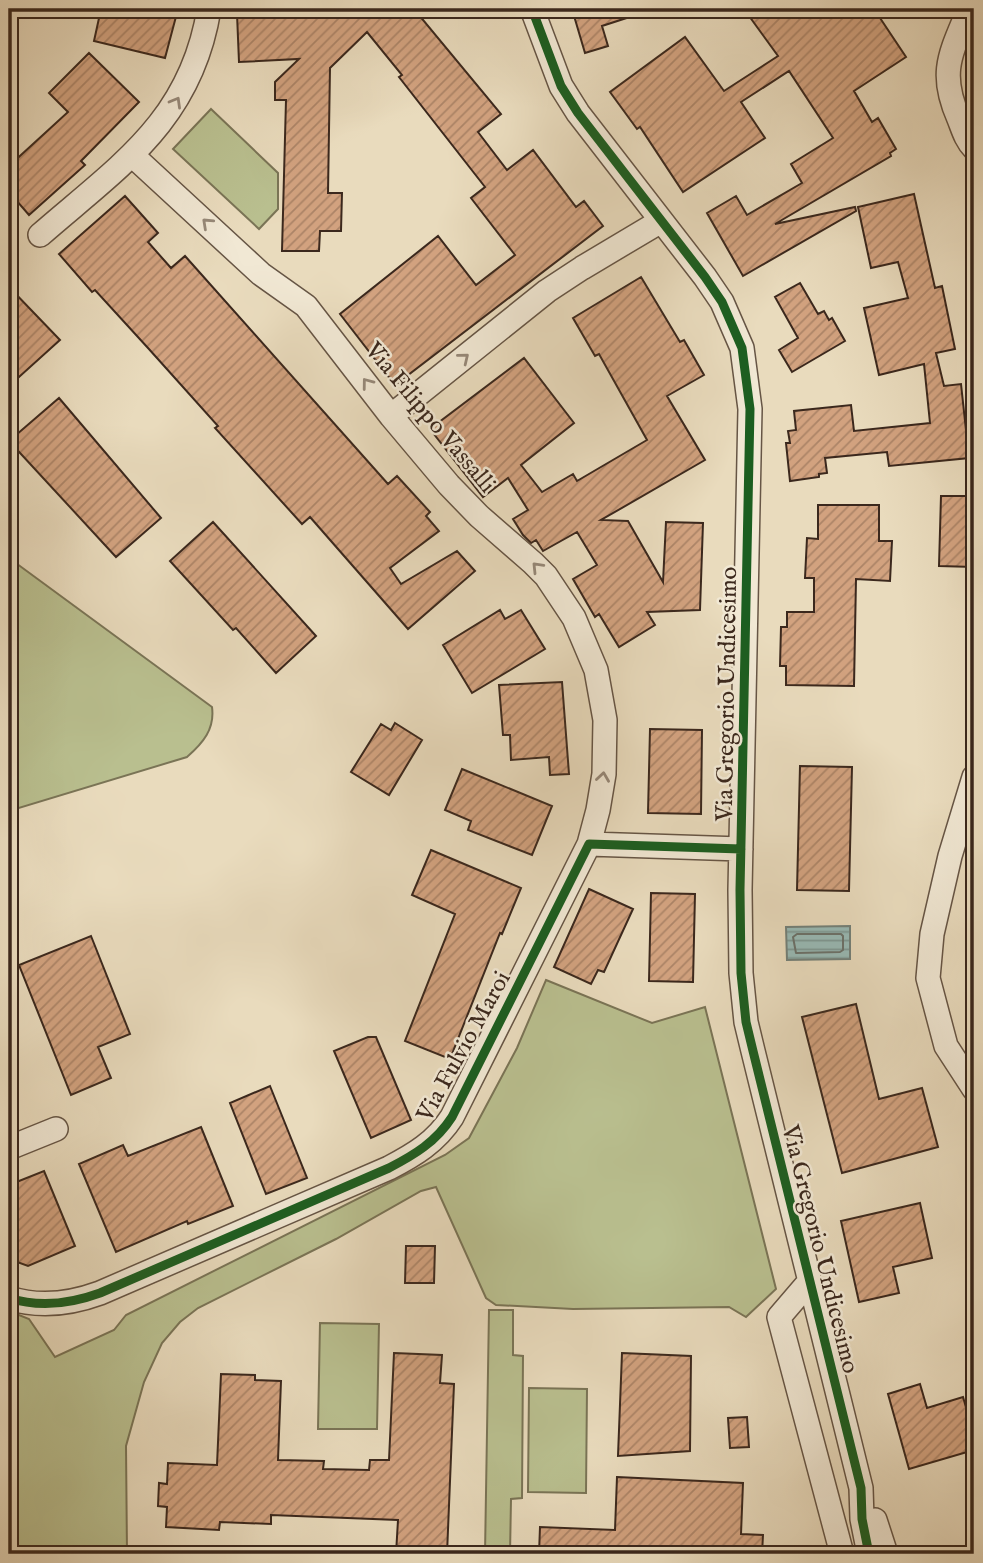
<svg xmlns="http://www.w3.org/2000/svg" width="983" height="1563" font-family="'IM FELL English',serif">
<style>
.grass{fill:#b9bf8f;stroke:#7a7456;stroke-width:2}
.water{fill:url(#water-rules);stroke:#738079;stroke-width:2}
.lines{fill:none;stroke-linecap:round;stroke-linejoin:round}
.shore{stroke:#6a716a;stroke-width:2}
.building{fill:url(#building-hatch);stroke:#3b281d;stroke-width:2}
.minor-casing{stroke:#665545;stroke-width:26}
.minor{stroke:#f1e8d4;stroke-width:23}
.cycleway-casing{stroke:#f1e8d4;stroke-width:13}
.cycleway{stroke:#1b5e20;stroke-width:9}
.oneway{stroke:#968878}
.labels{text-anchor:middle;stroke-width:5;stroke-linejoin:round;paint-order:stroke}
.street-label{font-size:24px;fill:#3b281d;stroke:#f1e8d4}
</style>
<defs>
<pattern id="water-rules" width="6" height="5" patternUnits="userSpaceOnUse" patternTransform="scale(1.75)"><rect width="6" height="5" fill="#98bab6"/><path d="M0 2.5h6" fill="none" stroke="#7d9793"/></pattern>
<pattern id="building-hatch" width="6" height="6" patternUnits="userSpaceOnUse" patternTransform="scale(1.75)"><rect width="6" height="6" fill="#d2a27f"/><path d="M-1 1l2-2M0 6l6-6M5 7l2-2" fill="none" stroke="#ac8467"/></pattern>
</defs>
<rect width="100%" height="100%" fill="#e9dbbd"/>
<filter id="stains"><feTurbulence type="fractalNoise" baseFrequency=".00286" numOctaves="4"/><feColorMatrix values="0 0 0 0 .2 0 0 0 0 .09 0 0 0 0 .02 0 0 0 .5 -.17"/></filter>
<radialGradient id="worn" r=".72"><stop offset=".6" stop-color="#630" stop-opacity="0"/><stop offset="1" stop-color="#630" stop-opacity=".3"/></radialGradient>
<path class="grass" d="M211,109L278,173V209L259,229L173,149Z
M9,558L212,707C215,729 203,743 187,757L9,811Z
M546,980L652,1023L705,1007L776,1289L746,1317L729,1307L573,1309L496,1305L486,1298L436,1187L421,1191L336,1239L198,1308L180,1322L162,1343L144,1382L126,1446L127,1554H9V1311L29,1319L55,1357L114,1330L126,1315L445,1155L469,1138L517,1048Z
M489,1310H513V1355L523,1356L522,1498L511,1499L510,1554H485Z
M320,1323L379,1324L377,1429H318Z
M529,1388L587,1389L586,1493L528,1492Z"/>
<path class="water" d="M850,926V959L787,960L786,927Z"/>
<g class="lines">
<path class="shore" d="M797,934H841L843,936V950L840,952L796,953L793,937Z"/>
</g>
<path class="building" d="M101,9H178L165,58L94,41Z
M374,9H414L501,114L478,132L507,170L533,150L576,207L584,201L603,226L395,385L340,314L438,236L476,285L515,255L471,198L485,187L399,77L402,75L367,32L330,68L328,193H342L341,231H320L319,251H282L286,100H275V82L299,59L239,62L237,14Z
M572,9H641L642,13L602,26L608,46L585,53Z
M744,9H874L906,57L854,91L872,122L878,118L896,149L890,153L891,156L775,224L855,207L856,211L743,276L707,213L736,196L747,215L802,183L791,164L833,138L789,71L741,102L765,138L683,192L640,127L637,129L610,92L685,37L724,91L778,56Z
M89,53L139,102L81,161L85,165L29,215L9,192V166L68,112L49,93Z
M914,194L935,288L942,286L955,349L936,353L944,386L961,384L969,458L889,466L887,452L825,458L827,473L819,474V477L790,481L786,443H790L788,431L796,430L794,411L851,405L854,431L930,423L924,364L879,375L864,308L908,298L898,262L871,268L858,207Z
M125,196L158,233L148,242L171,268L185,256L388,484L397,476L430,512L426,516L439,531L390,568L401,584L457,551L475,571L408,629L310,517L302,524L215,428L218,426L148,348L95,290L92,292L59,254Z
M641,277L680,342L684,340L704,375L667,396L705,460L601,520L628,521L663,582L666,522L703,523L700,610L647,612L655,625L619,647L599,614L595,617L573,579L597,565L577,532L543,551L536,540L531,543L523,535L513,519L528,510L508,478L483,497L430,429L524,358L574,423L521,465L542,492L573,474L577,481L647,440L599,354L595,356L573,318Z
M800,283L818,314L824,311L829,320L832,318L845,341L792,372L779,350L798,338L775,297Z
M9,287L60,340L9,386Z
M59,398L161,518L116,557L9,441Z
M941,496H974V567L939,566Z
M818,505H879V541H892L890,581L856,579L854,686L786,685V666H780L781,627H787V612H814V578H805L807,538L818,539Z
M213,522L316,636L276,673L236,628L233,630L170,561Z
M500,610L505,619L521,610L545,649L472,693L443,645Z
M562,682L569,774L550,775L549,757L511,760L510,735H503L499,685Z
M395,723L422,740L389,795L351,772L381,724L391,730Z
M650,729L702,730L701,814L648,813Z
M800,766L852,767L849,891L797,890Z
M462,769L552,806L532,855L468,830L471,821L445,810Z
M431,850L521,888L502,934L500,933L450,1059L405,1041L455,914L412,895Z
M589,889L633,909L604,972L598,970L591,984L554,967Z
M651,893L695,894L693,982L649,981Z
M91,936L130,1034L98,1047L111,1078L71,1095L19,965Z
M856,1004L879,1099L922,1088L938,1147L842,1173L802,1017Z
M368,1037H376L411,1120L371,1138L334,1051Z
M270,1086L307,1178L266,1194L230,1103Z
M201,1127L233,1206L188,1224L187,1221L116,1252L79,1164L123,1145L128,1156Z
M44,1171L75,1246L28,1266L9,1259V1185Z
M920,1203L932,1258L893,1267L899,1293L859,1302L841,1221Z
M406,1246H435L434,1283H405Z
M394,1353L442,1355L440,1383L454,1384L447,1554H396L398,1520L271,1515V1524L220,1522L219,1530L166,1527L167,1507L158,1506L159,1483L167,1484L168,1463L217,1465L221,1374L255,1375V1380L281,1381L278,1460L324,1461L323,1469L369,1470L370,1460H389Z
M622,1353L691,1356L690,1451L618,1456Z
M920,1384L927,1408L963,1397L974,1435V1450L909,1469L888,1394Z
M747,1417L749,1447L730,1448L728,1418Z
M617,1477L743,1483L741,1534L763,1535L762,1554H539L540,1527L615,1530Z"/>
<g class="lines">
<g class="minor-casing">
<path id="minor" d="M532,9L561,86L578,113L705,277L722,302L742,348L750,409L740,890L741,973L746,1022L753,1051L861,1488L862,1519L869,1554
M969,9C951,53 938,72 959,119C963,129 966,140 974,148
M132,155L261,274L306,306L391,416L449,485L479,516L533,563L546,576L574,618L596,670L605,720L604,774L598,810L589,844
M40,235C119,166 191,121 209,9
M391,416L547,291L582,268L661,221
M974,777L950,856L932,934L928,978L946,1046L974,1089
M9,1148L56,1129
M809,1282L779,1317L842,1554
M9,1298C40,1308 70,1304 100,1293L389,1168C414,1155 436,1142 452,1117L589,844L741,849
M875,1520L886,1554"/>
</g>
<use href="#minor" class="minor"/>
<g class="cycleway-casing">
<path id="cycleway" d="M532,9L561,86L578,113L705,277L722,302L742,348L750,409L740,890L741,973L746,1022L753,1051L861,1488L862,1519L869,1554
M9,1298C40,1308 70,1304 100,1293L389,1168C414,1155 436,1142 452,1117L589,844L741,849"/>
</g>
<use href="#cycleway" class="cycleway"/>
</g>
<defs><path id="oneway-chevron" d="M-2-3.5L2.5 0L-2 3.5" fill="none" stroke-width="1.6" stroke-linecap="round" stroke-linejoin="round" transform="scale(1.75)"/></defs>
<g class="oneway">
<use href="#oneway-chevron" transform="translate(176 102) rotate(-60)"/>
<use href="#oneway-chevron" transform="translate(207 223) rotate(-137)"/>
<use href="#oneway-chevron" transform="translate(464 358) rotate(-39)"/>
<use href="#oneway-chevron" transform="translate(367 383) rotate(-127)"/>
<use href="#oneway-chevron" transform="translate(537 567) rotate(-134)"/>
<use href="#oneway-chevron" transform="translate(603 777) rotate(-82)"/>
</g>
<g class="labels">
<g class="street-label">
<text transform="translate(431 417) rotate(50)" y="8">Via Filippo Vassalli</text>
<text transform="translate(726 694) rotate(-89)" y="8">Via Gregorio Undicesimo</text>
<text transform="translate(463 1046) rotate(-61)" y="8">Via Fulvio Maroi</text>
<text transform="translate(821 1249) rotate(76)" y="8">Via Gregorio Undicesimo</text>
</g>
</g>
<rect width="983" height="1563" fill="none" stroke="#e9dbbd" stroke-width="35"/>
<rect x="10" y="10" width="962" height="1542" fill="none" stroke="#3b281d" stroke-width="3.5"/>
<rect x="18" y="18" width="948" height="1528" fill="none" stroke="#3b281d" stroke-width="2"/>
<rect width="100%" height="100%" filter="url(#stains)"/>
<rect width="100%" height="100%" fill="url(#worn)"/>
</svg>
